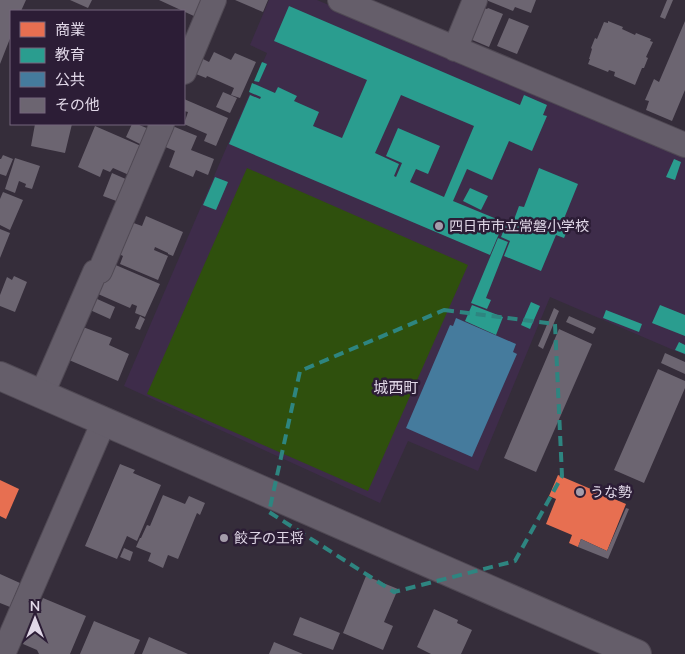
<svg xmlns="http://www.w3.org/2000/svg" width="685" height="654" font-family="'Nunito Sans','Noto Sans JP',sans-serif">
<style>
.built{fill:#3e2c4a}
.green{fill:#2f500d}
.shops{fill:#e76f51}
.schools{fill:#2a9d8f;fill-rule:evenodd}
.public{fill:#457b9d}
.building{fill:#6c6571}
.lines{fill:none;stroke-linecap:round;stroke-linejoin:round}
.street-casing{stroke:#504954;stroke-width:26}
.secondary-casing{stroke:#504954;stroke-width:30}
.street{stroke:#655e6a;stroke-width:24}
.secondary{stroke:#655e6a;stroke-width:28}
.marked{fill:none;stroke:#2e8580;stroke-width:4;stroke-dasharray:10 6;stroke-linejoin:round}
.poi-dot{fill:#a49caa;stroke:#2c1d36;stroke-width:2}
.labels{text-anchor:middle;stroke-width:5;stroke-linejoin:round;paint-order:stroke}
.poi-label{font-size:14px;fill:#e0d7e7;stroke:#2c1d36;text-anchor:start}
.neighbourhood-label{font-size:15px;fill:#e0d7e7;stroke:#2c1d36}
</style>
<rect width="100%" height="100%" fill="#352d3a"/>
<path class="built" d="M269,0H317L685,156V355L550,297L478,471L408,441L380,503L124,386L267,53L250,45Z"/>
<path class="green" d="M247,168L468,265L368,491L147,394Z"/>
<path class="shops" d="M558,475L626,504L607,551L581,539L578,547L569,543L572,535L546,524L556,499L549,496Z
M0,480L19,489L6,519L0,516Z"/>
<path class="schools" d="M289,6L520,105L524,95L547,105L543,115L547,116L532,151L509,141L492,180L467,169L453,201L504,222L490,255L229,144L250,95L260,99L261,97L249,92L252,83L275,93L278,87L297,96L294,101L319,112L313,126L342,138L367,80L274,41ZM401,95L474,126L444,197L410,182L416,169L428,174L440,146L398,128L386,156L402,163L396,177L394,176L399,164L375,153Z
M262,62L267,64L259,82L254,81Z
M674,159L681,162L675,180L666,177Z
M539,168L578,184L561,226L568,229L564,238L556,235L541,271L504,256L510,241L501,237L507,222L512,225L519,206L524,207Z
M215,177L228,182L216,210L203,205Z
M470,188L488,196L481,210L463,201Z
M498,238L508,242L486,298L491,300L487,309L471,303Z
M531,302L540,306L530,329L521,325Z
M472,305L503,317L496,335L465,321Z
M660,305L685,315V336L652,323Z
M606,310L642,324L639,332L603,318Z
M679,342L685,345V354L675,350Z"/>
<path class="public" d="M456,318L516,344L513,352L517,354L472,457L406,428L450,325L453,326Z"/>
<path class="building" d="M0,0H26L21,11H11V36L0,64Z
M70,0H92L88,8Z
M159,0H203L196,17Z
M235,0H268L263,12Z
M486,0H536L531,13L515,7L513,11Z
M667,0H673L665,19L660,17Z
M484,8L487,9L488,8L503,14L489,47L470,39Z
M509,18L529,26L517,54L497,46Z
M608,21L623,27L622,29L635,35L636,33L651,39L650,41L653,42L646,57L648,58L644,68H642L635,85L614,76L615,72L609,70L608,72L588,64L590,59H589L592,49L591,48L595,38L597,39L604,22L608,23Z
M685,21V90L672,121L646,110L649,101L645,100L654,79L659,82Z
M214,52L231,60L235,53L256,62L240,98L231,95L234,88L207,76L206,78L196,74L201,58L209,62Z
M223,92L237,98L230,113L216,107Z
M184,99L228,118L216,146L204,141L207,134L184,124L188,112L184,111Z
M35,124H72L65,153L31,146Z
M132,124H137L149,129L142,145L126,137Z
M170,125L197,136L191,150L214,159L208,175L196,170L193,177L169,167L175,151L163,146Z
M95,126L141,146L129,175L113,168L110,172L103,169L100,177L78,167Z
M3,155L13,159L6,176L0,174V159H1Z
M15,158L40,166L32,189L25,187L26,184L19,181L15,193L5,189Z
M112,173L128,180L119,202L103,196Z
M3,192L23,200L10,230L0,225V199Z
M146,216L183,232L173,256L168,254V253L155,247L154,250L168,256L158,280L120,264L123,256L119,254L128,221L142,226Z
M0,229L10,233L0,258Z
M111,263L160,284L145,317L135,313L137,306L132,304L130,308L98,294Z
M14,276L27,282L15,312L0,306V295L7,277L12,280Z
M95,298L115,307L110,319L90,310Z
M554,308L559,311L543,349L538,346Z
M140,316L145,319L140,330L135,328Z
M569,316L596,328L593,334L566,322Z
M83,327L112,338L109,345L129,354L118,381L69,360Z
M559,329L592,344L536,472L504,458Z
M665,353L685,362V374L661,363Z
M658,369L685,381V388L644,483L614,470Z
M120,464L135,470L133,473L161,485L137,541L127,536L117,559L85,546Z
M163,495L185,504L189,496L205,503L200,515L197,513L178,559L168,555L163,568L148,561L151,553L136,547L140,538H141L147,525L150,526Z
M626,508L629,509L608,559L578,547L581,539L607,551Z
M124,548L133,552L130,561L120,557Z
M0,574L20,583L10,607L0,603Z
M366,576L398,589L384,622L393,626L383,650L343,633Z
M43,598L86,616L70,654H39L37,650L23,644L28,633L23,631L30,615L35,617Z
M434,609L458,620L457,623L472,630L461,654H431L417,647Z
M300,617L340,633L333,650L293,635Z
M94,621L140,640L134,654H80Z
M149,637L188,654H142Z
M274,642L303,654H269Z"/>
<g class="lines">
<g class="street-casing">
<path id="street" d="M340,0L685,145
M455,49L475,0
M184,72L214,0
M42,394L95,272L100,271L162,124
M3,654L104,421"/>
</g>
<g class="secondary-casing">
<path id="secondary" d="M0,376L637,654"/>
</g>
<use href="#street" class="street"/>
<use href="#secondary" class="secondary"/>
</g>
<path class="marked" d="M444,310L555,324L562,476L515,561L394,592L269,512L300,371Z"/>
<g class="poi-dot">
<circle cx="439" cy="226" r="5"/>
<circle cx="580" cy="492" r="5"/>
<circle cx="224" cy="538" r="5"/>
</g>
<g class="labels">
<g class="poi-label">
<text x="449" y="231">四日市市立常磐小学校</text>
<text x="590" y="497">うな勢</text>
<text x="234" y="543">餃子の王将</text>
</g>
<g class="neighbourhood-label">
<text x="396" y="393">城西町</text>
</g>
</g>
<rect x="10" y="10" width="175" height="115" fill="#2c1d36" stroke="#74677d"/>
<rect x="20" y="22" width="25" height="15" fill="#e76f51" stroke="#74677d"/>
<text x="55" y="35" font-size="15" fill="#e0d7e7">商業</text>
<rect x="20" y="48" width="25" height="15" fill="#2a9d8f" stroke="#74677d"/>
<text x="55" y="60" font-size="15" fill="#e0d7e7">教育</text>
<rect x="20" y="72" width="25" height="15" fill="#457b9d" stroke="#74677d"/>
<text x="55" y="85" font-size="15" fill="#e0d7e7">公共</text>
<rect x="20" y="98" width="25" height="15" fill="#6c6571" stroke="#74677d"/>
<text x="55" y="110" font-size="15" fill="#e0d7e7">その他</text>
<g transform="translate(35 619)" stroke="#2c1d36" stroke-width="4" paint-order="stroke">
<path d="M0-4L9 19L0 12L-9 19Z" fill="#e0d7e7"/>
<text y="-8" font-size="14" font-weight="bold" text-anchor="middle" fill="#e0d7e7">N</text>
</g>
</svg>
